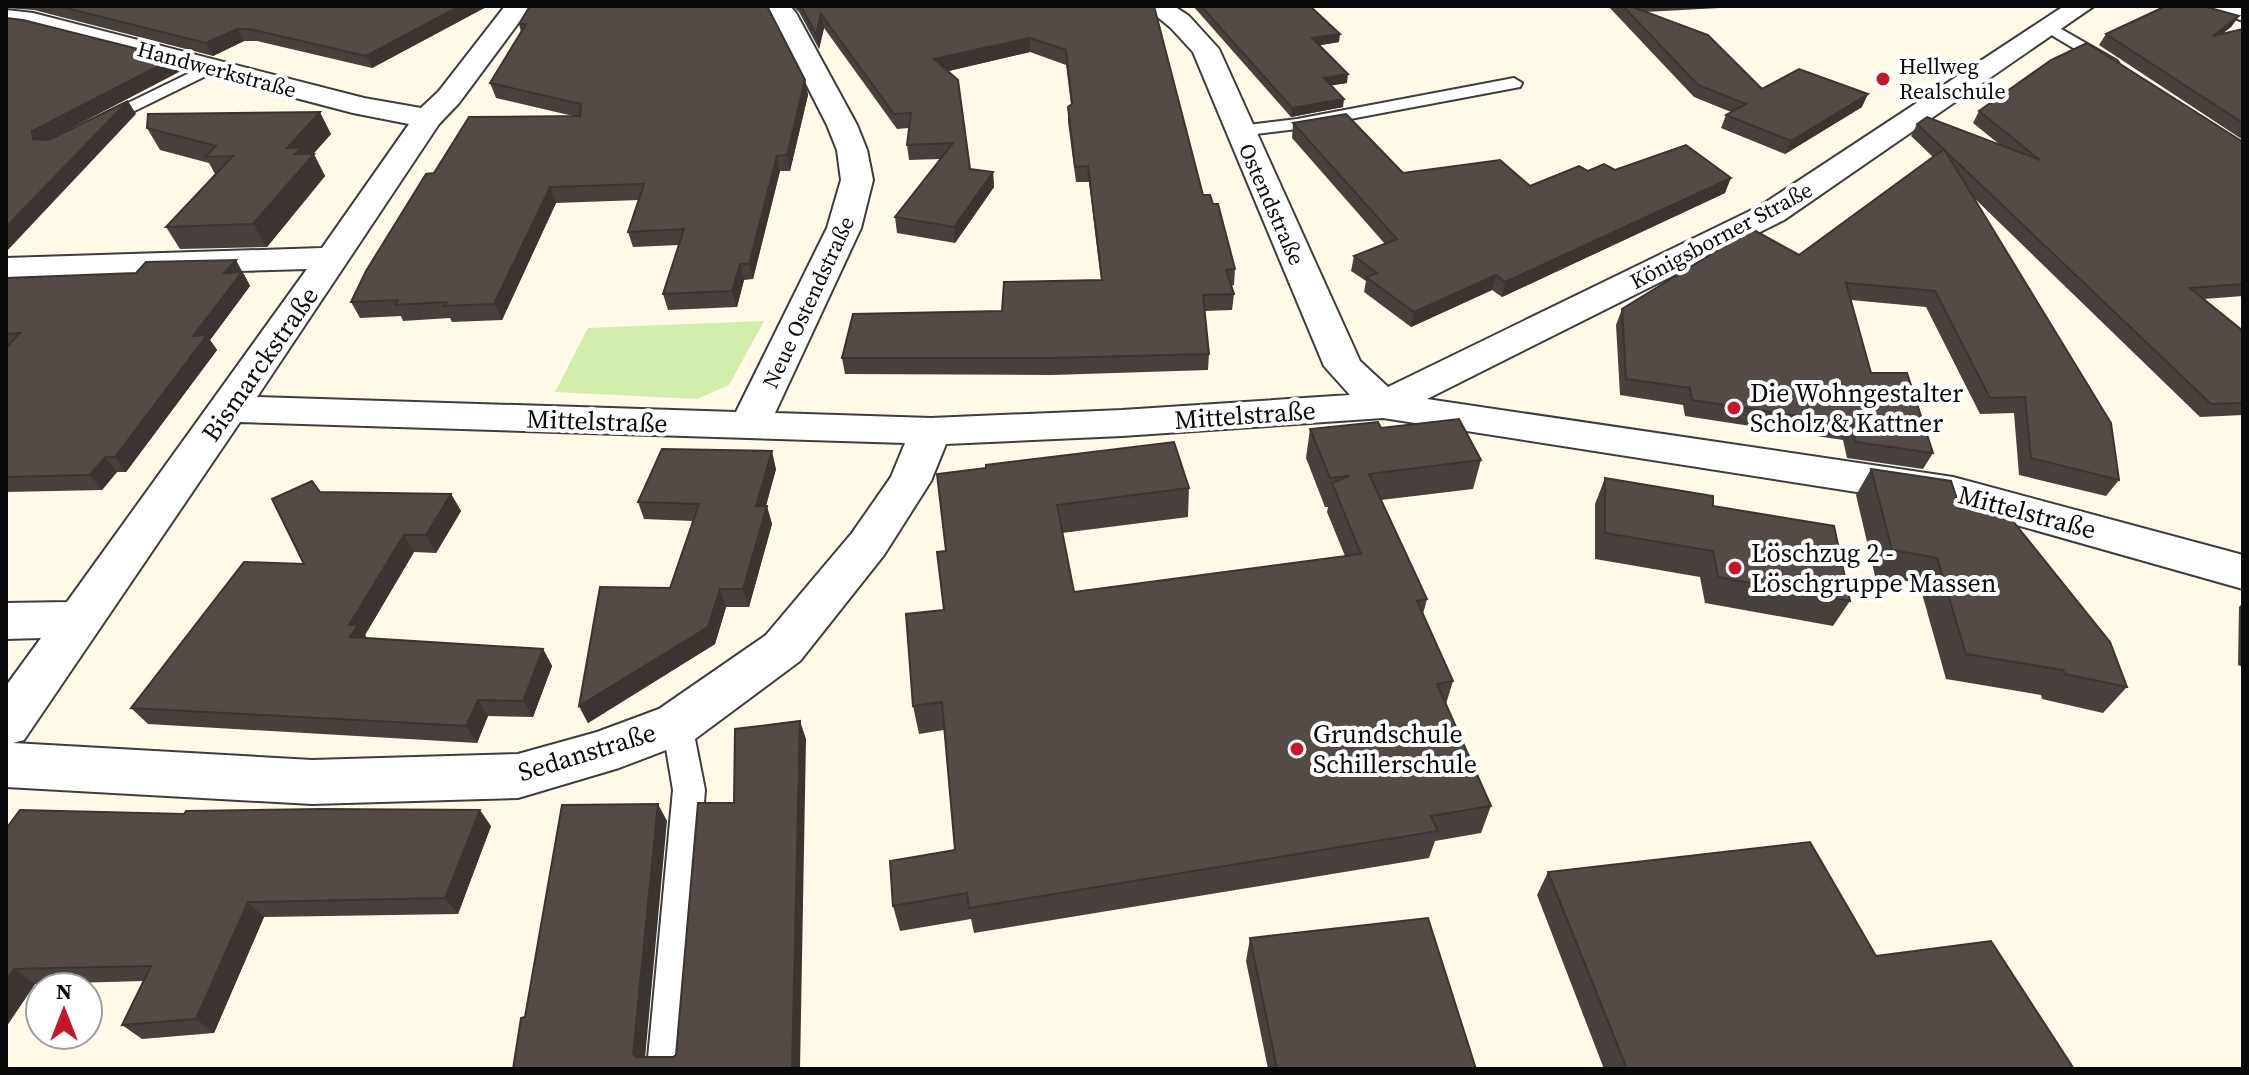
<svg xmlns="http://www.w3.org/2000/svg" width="2249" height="1075" font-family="'Source Serif 4',serif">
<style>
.green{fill:#d3edad}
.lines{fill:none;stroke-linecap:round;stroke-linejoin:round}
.service-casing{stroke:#3d3d3d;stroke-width:4}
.minor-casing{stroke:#3d3d3d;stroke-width:4}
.service{fill:#fff;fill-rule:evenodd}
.minor{fill:#fff;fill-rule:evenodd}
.wall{fill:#48403c}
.shaded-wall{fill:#3b3431}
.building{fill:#544a46;stroke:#3b3431;stroke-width:2}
.poi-dot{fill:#c7152a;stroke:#fff;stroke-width:3}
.labels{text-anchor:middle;stroke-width:8;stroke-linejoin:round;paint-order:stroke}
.far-poi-label{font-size:22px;fill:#0a0a0a;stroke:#fff;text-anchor:start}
.far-street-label{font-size:22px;fill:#0a0a0a;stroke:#fff}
.street-label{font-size:26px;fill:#0a0a0a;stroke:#fff}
.poi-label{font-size:26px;fill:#0a0a0a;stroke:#fff;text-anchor:start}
</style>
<rect width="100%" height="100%" fill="#fff9e7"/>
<path class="green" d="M764,321L729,385L697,399L555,392L588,328Z"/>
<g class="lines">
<g class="service-casing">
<path id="service" d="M2049,22L2117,61L2119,64L2111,69L2105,67L2043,30V24Z
M210,63L216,65L218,68L216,71L108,124L102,125L93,120Z
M1514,78L1522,83L1520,87L1297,129L1240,136L1231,131L1240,126L1297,119Z
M677,712L688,715L692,724L705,790L683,1069H647L673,790L662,724L666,715Z"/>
</g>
<g class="minor-casing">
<path id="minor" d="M505,6H531L459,103L439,124L257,397L736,412L827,228L841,180L837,150L827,125L772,17L760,6H790L796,13L857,125L867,150L873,180L861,228L775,413L931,418L1122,410L1350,395L1324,366L1193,52L1171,28L1144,6H1174L1189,16L1219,49L1360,361L1388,387L1760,206L2064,6H2094L1784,220L1427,399L1953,477L2243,555V589L1953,507L1383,418L1122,436L946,444L931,481L884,555L800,661L695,739L619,768L518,798L312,804L6,787V686L41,638L6,639V603L67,602L307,269L6,278V258L322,248L409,124L353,113L32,29L6,26V10L33,13L364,98L421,108L439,91ZM240,422L905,443L891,477L852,533L766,635L659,709L597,732L518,754L312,760L13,743L24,740Z
M2212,6H2243V21L2216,11Z"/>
</g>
<use href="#service" class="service"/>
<use href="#minor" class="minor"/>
</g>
<path class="wall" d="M6,6H488L372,68L257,41H244L213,56L34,10L6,8Z
M530,6L805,80L808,95L790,171H780L753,279L744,280L737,307L668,310L663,294L679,245L633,247L628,232L639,200L556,203L502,320L452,322L450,318L403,321L401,316L360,318L351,302L434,173L573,116L496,98L490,83L521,32L519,24Z
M793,6H1154L1203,195L1235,269L1234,285L1231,286L1234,294L1232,310L1205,311L1209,354L1208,370L1052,375L845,374L842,358L1002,311L1101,280L1089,182H1076L1068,122V107L1071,104L1066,65L1030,52L948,71L970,169L993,172L994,187L955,243L897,233L895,217L941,159L909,160L907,145L909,128L897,129L824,28L819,49L799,12Z
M1193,6H1310L1339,42L1319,45L1347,83L1331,85L1343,107L1291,117Z
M1608,6H1756L1645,12L1762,89L1862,107L1785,154L1721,128L1726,115L1731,112L1694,97Z
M2239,16L2231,27L2223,33L2243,29V140L2099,45L2106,34Z
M1979,111L2243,142V296L2204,299L2243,331V415L2200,417L1971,195L2119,480L2106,496L2019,475L2014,413L1980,414L1926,307L1851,300L1871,373L1933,453L1923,469L1847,458L1843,440L1685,416L1683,405L1620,395L1616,325L1622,309L1799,255L1933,157L1911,136L1917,124L1999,144L1973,123Z
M1293,123L1403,173L1530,186L1588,171L1615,170L1725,193L1502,297L1492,290L1411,327L1364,292L1366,281L1351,271L1354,256L1385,244L1292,138Z
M147,128L331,134L313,154L325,176L267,247L180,249L166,227L215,174L209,163L160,150Z
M244,274L250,286L210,340L217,350L126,472H117L102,490L6,492V278Z
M1381,428L1481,460L1473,489L1381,500L1427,599L1423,614L1453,681L1446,704L1491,806L1481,833L1435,841L1429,858L974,933L971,919L900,931L893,906L955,850L944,730L919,734L913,706L944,610L946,551L937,474L1189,488L1188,517L1062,533L1074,592L1345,556L1327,512L1328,507H1325L1306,458L1310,429Z
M776,469L766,506L772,524L749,607H726L715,644L588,723L579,706L670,588L693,521L644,519L638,502Z
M1871,469L1960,508L2127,687L2103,713L2042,699L2041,695L1946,679L1919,583L1875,576L1856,495Z
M1605,478L1850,601L1833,626L1705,603L1700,577L1595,559V504Z
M451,494L461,511L436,553L414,552L365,635L367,639L543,649L552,666L533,717L488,716L477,743L148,724L131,708L304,564Z
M2243,603V667L2238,665L2239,607Z
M491,826L458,914L264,917L214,1033L142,1039L122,1025L143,981L35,984L6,1027V829Z
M1548,872L1876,956L2074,1069H1604L1537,895Z
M1250,938L1476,1069H1268L1246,961Z"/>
<path class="shaded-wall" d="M460,6H488L372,68L366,56Z
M821,14L824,28L819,49L816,35Z
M2239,16L2231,27L2205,47L2213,36Z
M237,29L244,41L213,56L206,43Z
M1340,34L1339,42L1311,47L1312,38Z
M1030,38V52L936,74L934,59Z
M174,58L181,71L41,144L33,139L32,131Z
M1348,74L1347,83L1323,87L1324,78Z
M805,80L808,95L790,171L787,155Z
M1868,94L1862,107L1785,154L1791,141Z
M1344,99L1343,107L1291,117L1292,108Z
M128,101L136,114L6,252V227Z
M320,112L331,134L307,161L314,154L325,176L267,247L253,224L287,148Z
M777,156L780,171L753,279L749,264Z
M993,172L994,187L955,243L954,227Z
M1731,178L1725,193L1502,297L1505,282Z
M550,187L556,203L502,320L494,304Z
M236,260L250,286L210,340L217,350L126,472L115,457L193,336L224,273Z
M740,264L744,280L737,307L732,291Z
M1496,275L1492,290L1411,327L1414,312Z
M772,451L776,469L761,523L756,506Z
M105,457L117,472L102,490L90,475Z
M451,494L461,511L436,553L426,535Z
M767,506L772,524L749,607L743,589Z
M404,535L414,552L365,635L370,642L350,637L349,625Z
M720,589L726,607L715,644L588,723L579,706Z
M543,649L552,666L533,717L523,701Z
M478,700L488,716L477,743L466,726Z
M800,721L806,739L800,1069H792Z
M658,804L667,821L644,1069L633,1054Z
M480,810L491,826L458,914L445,898Z
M248,902L264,917L214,1033L196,1019Z
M14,969L35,984L6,1027V980Z"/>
<path class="building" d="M58,6H460L366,56L250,29H237L206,43Z
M530,6H767L805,80L787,155L777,156L749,264H740L732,291L663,294L684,229L628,232L644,184L550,187L494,304L444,306L447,302L395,305L398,300L351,302L366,271L426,174L434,173L469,117L580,116L581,104L490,83L526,24H519Z
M801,6H1154L1203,195H1210L1213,204H1218L1235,269L1226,270L1234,294L1203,295L1209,354L1051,358H842L853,314L1002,311L1004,282L1102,280L1088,166L1075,167L1068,107L1072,104L1066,50L1030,38L934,59L958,80L970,169L993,172L954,227L895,217L953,143L907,145L911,113L894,114L821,14L816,35Z
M1201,6H1310L1340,34L1312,38L1348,74L1324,78L1344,99L1292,108Z
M1623,6H1630L1708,35L1762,89L1799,69L1868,94L1791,141L1726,115L1746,104L1698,85Z
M2166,6H2203L2239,16L2213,36L2243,29V123L2106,34Z
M6,18L23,20L174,58L32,131L33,139L49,140L128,101L6,227Z
M2087,43L2243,142V284L2190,288L2243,331V403L2211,404L1917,124L1927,117L2040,160L1979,111L2051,60Z
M320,112L287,148H301L295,154H314L253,224L166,227L233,156L205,157L216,146L147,128L148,114Z
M1346,114L1403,173L1500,160L1530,186L1579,166L1588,171L1604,164L1615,170L1686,145L1731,178L1505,282L1496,275L1414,312L1366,277L1377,273L1354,256L1397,239L1293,123Z
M1944,149L2111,423L2119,480L2031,458L2025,397L1990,398L1935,291L1846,283L1871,373H1907L1933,453L1856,442L1852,424L1692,400L1690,388L1626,379L1622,309L1752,229L1799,255Z
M236,260L224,273L242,272L193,336L207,335L115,457H105L90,475L6,477V348L20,333L6,334V278L136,273L146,262Z
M1459,419L1481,460L1369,474L1427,599L1417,601L1453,681L1437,684L1491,806L1431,816L1438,831L969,908L967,893L893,906L890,861L955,850L942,702L913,706L906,614L944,610L937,552L946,551L937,474L986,468V465L1174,442L1189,488L1057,505L1074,592L1361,554L1332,483L1349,476L1330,478L1310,429L1378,422L1381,428Z
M662,449L772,451L756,506H767L743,589H720L708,627L579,706L600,587L670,588L699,504L638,502Z
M1871,469L1951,481L1960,508L2008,515L2110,642L2127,687L2065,674L2063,670L1966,654L1937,558L1892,550Z
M1605,478L1713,496V506L1834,526L1850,601L1718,577L1713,551L1605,533Z
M312,481L320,492L451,494L426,535H404L349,625H358L350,637L543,649L523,701L478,700L466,726L131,708L244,562L304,564L272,499Z
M800,721L792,1069H513L521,1018L525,1017L562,805L658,804L633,1054L636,1057H673L676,1055L698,803H734L735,729Z
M321,809L480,810L445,898L248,902L196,1019L122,1025L151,966L14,969L6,980V829L20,810L184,814L186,811Z
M1810,842L1876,956L1991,941L2074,1069H1627L1548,872Z
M1428,918L1476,1069H1277L1250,938Z"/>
<g class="poi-dot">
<circle cx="1883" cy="79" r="8"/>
<circle cx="1734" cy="408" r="8"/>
<circle cx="1735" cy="568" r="8"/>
<circle cx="1297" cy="749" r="8"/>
</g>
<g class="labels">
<g class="far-poi-label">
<text x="1899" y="74">Hellweg<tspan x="1899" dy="25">Realschule</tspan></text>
</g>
<g class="far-street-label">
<text transform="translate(217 69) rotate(15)" y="8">Handwerkstraße</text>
<text transform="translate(1272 204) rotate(66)" y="8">Ostendstraße</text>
<text transform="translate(1721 235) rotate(-28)" y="8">Königsborner Straße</text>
<text transform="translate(808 302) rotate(-65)" y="8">Neue Ostendstraße</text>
</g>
<g class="street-label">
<text transform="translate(260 364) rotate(-55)" y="9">Bismarckstraße</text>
<text transform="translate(1245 415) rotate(-4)" y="9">Mittelstraße</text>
<text transform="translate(597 421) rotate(2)" y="9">Mittelstraße</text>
<text transform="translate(2027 512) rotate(15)" y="9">Mittelstraße</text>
<text transform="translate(587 752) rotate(-17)" y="9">Sedanstraße</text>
</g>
<g class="poi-label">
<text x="1750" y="402">Die Wohngestalter<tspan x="1750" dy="30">Scholz &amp; Kattner</tspan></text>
<text x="1751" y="562">Löschzug 2 -<tspan x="1751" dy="30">Löschgruppe Massen</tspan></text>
<text x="1313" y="743">Grundschule<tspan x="1313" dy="30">Schillerschule</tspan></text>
</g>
</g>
<rect width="2249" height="1075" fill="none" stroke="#0a0a0a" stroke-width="16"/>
<g transform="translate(64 1011)"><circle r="38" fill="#ffffff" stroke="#9d9d9d" stroke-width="2"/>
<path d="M0-6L14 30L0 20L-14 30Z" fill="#c7152a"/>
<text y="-12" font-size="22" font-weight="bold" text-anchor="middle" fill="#0a0a0a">N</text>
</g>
</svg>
